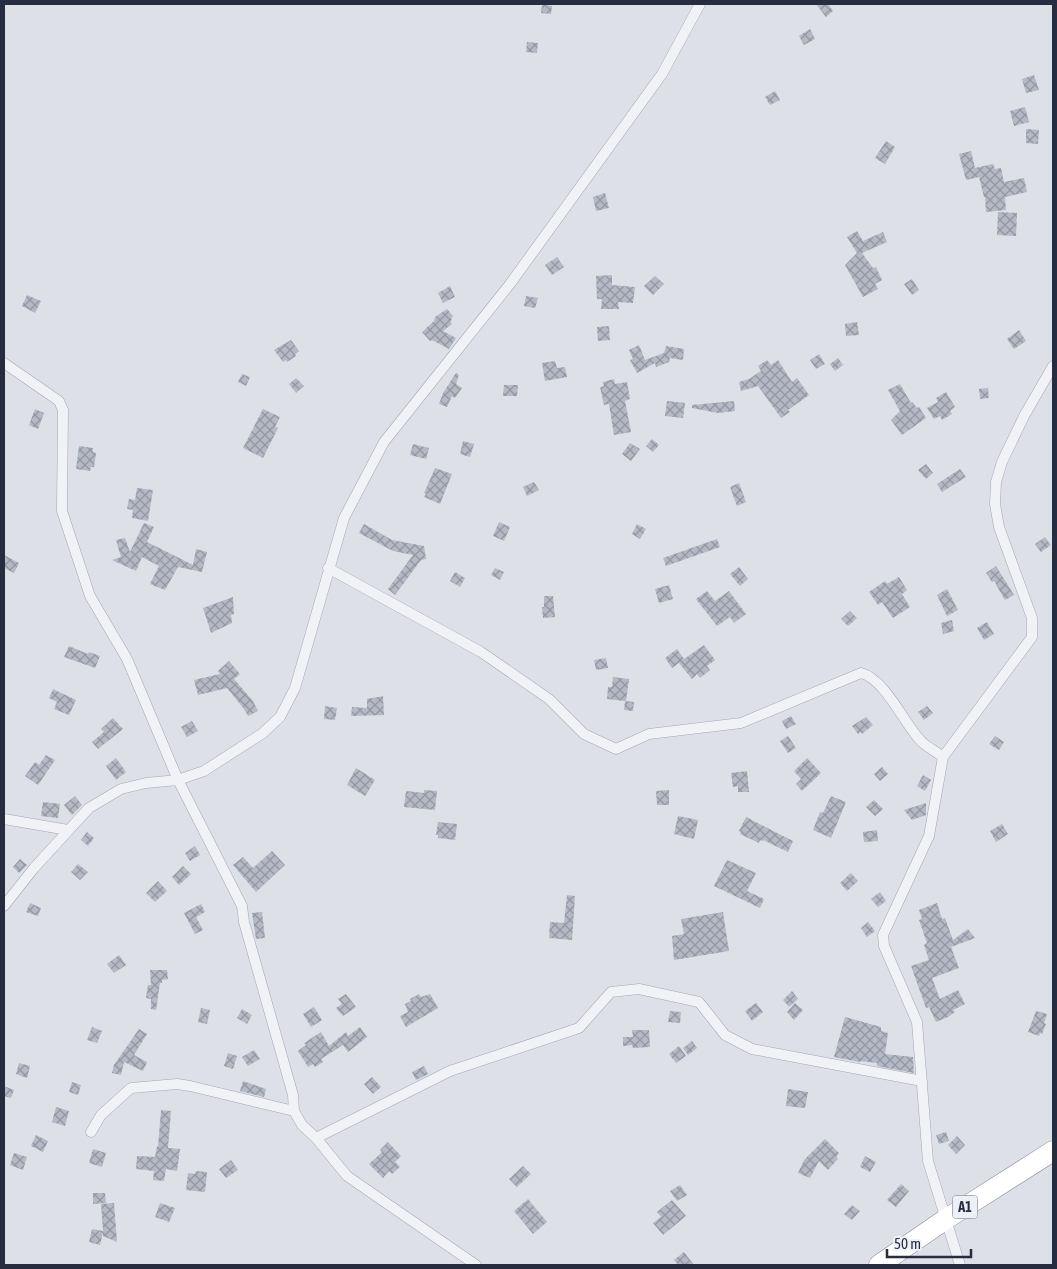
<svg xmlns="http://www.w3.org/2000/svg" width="1057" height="1269" font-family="'Asap Condensed',sans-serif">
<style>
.building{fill:url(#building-cross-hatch)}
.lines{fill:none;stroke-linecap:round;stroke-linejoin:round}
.street-casing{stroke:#a3a6b2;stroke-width:11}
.highway-casing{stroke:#858c9f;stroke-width:21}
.street{stroke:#f1f2f6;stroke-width:10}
.highway{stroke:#fff;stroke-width:20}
.labels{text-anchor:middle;stroke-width:4;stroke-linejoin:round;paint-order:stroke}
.shield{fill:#edf0f6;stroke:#626776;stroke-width:1}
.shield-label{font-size:14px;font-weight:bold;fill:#272c3f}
</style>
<defs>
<pattern id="building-cross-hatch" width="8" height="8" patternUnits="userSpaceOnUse" patternTransform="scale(1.25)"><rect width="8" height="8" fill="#b5b9c5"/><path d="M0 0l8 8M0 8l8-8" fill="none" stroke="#9397a1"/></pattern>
</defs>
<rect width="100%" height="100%" fill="#dee0e8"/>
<path class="building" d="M542,4L552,6L551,14L541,13Z
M816,4H828L833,11L826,17Z
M810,29L815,39L804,45L799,36Z
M527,42L538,43L537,53L526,52Z
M1034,75L1039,90L1026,93L1022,79Z
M775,91L780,100L770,105L765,97Z
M1025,107L1029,122L1014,126L1010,111Z
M1026,129L1039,130L1038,144L1026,143Z
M886,141L895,147L885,164L875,158Z
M971,151L975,168L993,164L995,169L1001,168L1004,182L1024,178L1027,192L1005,197L1006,210L986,212L985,197H984L979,177L966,180L959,154Z
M605,193L609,208L596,211L593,197Z
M998,212L1017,213L1016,236L997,235Z
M857,231L863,241L883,232L887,242L862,253L873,268L876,267L882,280L875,284L878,289L863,297L845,265L857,253L847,237Z
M557,257L564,267L552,275L545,265Z
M612,275V285L635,287L633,303L618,302L619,309H601L602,299H597L596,276Z
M655,276L664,284L653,295L644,286Z
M912,279L919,290L912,295L904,284Z
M450,286L455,297L443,303L438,293Z
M27,295L41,301L35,313L22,306Z
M526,296L538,298L535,308L524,306Z
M447,309L453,316L451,318L452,320L450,321L452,324L443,331L456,338L449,349L432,340L430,341L422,332L434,321L435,317Z
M857,322L859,335L846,336L845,324Z
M609,326L610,340L598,341L597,327Z
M1019,330L1026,341L1014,349L1007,339Z
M291,340L299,351L295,354L296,356L287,362L286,360L283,362L274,350Z
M639,345L645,360L664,353L666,346L684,349L683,360L670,358L669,362L656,367L655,363L637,373L630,360L633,359L629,350Z
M819,354L825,364L816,369L810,360Z
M838,358L843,365L835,371L830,364Z
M767,360L771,365L778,360L792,382L797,378L809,395L788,410L790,412L781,418L758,386L741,391L739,382L749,379L761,371L758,366Z
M555,361L557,368L565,367L567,377L545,381L542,363Z
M456,373L459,375L456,384L462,388L455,398L452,396L447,407L439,404L443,393Z
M242,374L250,377L246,386L238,382Z
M296,378L304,386L296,393L289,384Z
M614,379L615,384L627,382L630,399L625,401L631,432L614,435L609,404L604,405L600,387L604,386L603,382Z
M900,384L911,403L912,402L917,408L919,407L926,418L902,435L891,420L900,411L888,390Z
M504,385H518L517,396H503Z
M988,388L989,398L980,399L979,389Z
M946,392L955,407L950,411L952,414L942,420L940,416L934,419L927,408L938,402L936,398Z
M667,401L685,403L683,418L665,416Z
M734,401L735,411L718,413L692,408V405Z
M35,409L44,413L38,429L29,425Z
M263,409L280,417L275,427L278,428L263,458L243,448Z
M652,439L659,445L653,452L646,446Z
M463,441L474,444L470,457L460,454Z
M630,443L640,449L631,461L622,454Z
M413,444L429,448L426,459L410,455Z
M79,446L93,448V452L96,453L94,467H91L90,471L76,469Z
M926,464L933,473L926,479L918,470Z
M435,468L452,474L440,504L424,497L426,494L424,493Z
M960,469L966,477L942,492L937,484Z
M534,482L539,490L527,496L523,487Z
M739,483L746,502L737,506L730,487Z
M137,488L153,490L148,521L132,518L133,510L127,509L129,499L135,500Z
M499,522L510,527L504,541L493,536Z
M144,523L154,527L147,542L193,565L196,549L207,552L202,572L178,567L165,590L150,584L159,566L142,557L136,571L112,560L121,557L116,540L125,538L130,552Z
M364,524L392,540L424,546L426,559L421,560L395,595L388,589L413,555L393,551L359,533Z
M637,524L646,529L640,539L632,534Z
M1045,537L1051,545L1041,552L1035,544Z
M717,539L720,547L666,566L663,558Z
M4,555L19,563L14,573L4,568Z
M996,566L1014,595L1005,600L994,581L992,582L986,573Z
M739,567L748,579L740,586L730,574Z
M495,568L504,572L500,580L491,575Z
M455,572L465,578L460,587L450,581Z
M899,577L907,590L902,594L910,607L893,618L882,602L878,605L869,592L885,581L887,584Z
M669,585L673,599L659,603L655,589Z
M947,589L958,610L947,616L937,595Z
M707,591L715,601L729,591L746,614L734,623L730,617L717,626L696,599Z
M544,596H553L555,617L543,618L542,607H544Z
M233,597L234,614L231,615L232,623L211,633L203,608Z
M850,611L857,618L848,626L841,619Z
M952,620L954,631L943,634L941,623Z
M987,622L994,634L984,640L977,628Z
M704,645L715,660L707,666L710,670L700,678L697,674L692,679L679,663L672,668L665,658L677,649L684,659Z
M69,646L88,654L89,652L100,656L95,668L64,657Z
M606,658L608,668L596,670L594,660Z
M229,661L240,674L234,679L253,701L258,711L248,716L244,709L227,688L198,695L194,680L220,674L218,671Z
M613,677L629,679L626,701L634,702L633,711L624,710L625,701L607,699L608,687H612Z
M53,689L76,700L69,715L54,709L57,702L49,698Z
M383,696L384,715L351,716L352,707L367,708V699Z
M325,706L337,708L335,720L324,719Z
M927,706L933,713L924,720L918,712Z
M791,716L796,724L786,729L782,721Z
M866,717L873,725L862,734L861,732L858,734L852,726Z
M113,718L123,729L98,749L92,742L104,732L101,729Z
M192,721L198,731L187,737L181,727Z
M788,736L796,748L788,753L780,741Z
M995,736L1004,742L999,750L989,744Z
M46,755L55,760L38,785L25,776L35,762L39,765Z
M116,758L126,772L116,780L106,766Z
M807,758L821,773L802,791L796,784L801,779L794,771Z
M882,767L888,774L880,781L874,774Z
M356,768L375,780L365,796L347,785Z
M747,771L749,792H738V786L733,787L731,773Z
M923,775L931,780L925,791L917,786Z
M424,790L437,791L435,810L404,807L406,791L424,793Z
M669,790V805H657L656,791Z
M75,796L82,805L72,815L64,805Z
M831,796L846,802L831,838L813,830L820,812L823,813Z
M874,800L883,809L875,816L866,807Z
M43,802L60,804L58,818L41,816Z
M926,803V815L912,820L904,810Z
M678,816L698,820L694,839L674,834Z
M746,817L793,841L788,852L763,840L762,841L760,840L759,843L740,834L741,832L739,831Z
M438,822L457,824L455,840L438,838V835H436Z
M1002,824L1008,834L996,842L990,831Z
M877,830L878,841L864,842L863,832Z
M87,832L94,838L88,846L81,840Z
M195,846L200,855L190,861L185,853Z
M272,851L285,865L256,892L233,865L243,857L253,868Z
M20,859L27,865L19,873L13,867Z
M727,860L756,873L747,891L764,899L760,908L714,886Z
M78,864L88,872L80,880L71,872Z
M183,866L191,874L179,885L172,877Z
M851,873L858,881L847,891L840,883Z
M158,881L167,891L155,902L146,893Z
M880,892L886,901L878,907L871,899Z
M567,895L575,896L572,940L549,938L550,922L564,923Z
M30,903L41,908L38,916L26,912Z
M937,903L942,919L945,918L953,940L968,929L975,938L951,947L959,968L932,978L940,999L958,990L965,1004L953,1010L955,1012L948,1017L936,1022L929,1007L926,1008L911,966L929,960L924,945L927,943L919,920L922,919L919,910Z
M201,904L205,912L196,917L203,930L195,934L184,913Z
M262,912L265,938L256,939L252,913Z
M723,912L729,951L674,960L672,936L684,934L681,919Z
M868,922L875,931L867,937L861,928Z
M119,955L126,965L114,973L107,964Z
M150,970H167L168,979L162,980V983H160L156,1010L151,1009V999L146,998L148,985H151Z
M792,991L798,999L789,1007L783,1000Z
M346,994L356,1007L343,1016L336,1008L342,1004L338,999Z
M419,994L421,997L430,994L438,1008L406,1027L400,1016L408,1012L405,1004L411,1001L410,999Z
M756,1003L763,1012L752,1021L745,1011Z
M795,1003L803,1010L794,1020L787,1012Z
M314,1007L322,1020L311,1027L303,1014Z
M201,1008L210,1010L207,1024L198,1022Z
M242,1009L252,1015L247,1024L237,1018Z
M670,1011L681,1012L680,1023L668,1022Z
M1036,1011L1047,1014L1044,1023L1046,1024L1042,1034L1040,1033L1039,1036L1028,1032Z
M845,1017L881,1027V1031L888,1033L885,1054L913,1057L914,1073L877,1066V1063L860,1061V1062L834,1057Z
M92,1027L102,1031L97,1043L87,1040Z
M360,1027L367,1037L348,1052L343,1045L321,1059L323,1062L315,1067L313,1064L308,1067L298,1051L306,1045L304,1043L321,1032L329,1046L346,1032L348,1036Z
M139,1029L147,1034L134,1055L147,1062L143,1071L124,1062L121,1075L112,1073L114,1065Z
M632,1030H649L650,1047L633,1048L632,1045L623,1046V1037H633Z
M692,1041L697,1048L688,1055L683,1048Z
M679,1046L686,1056L676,1063L669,1054Z
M254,1050L260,1059L248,1066L242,1057Z
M228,1053L237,1056L233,1069L224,1066Z
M19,1063L30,1066L27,1078L16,1074Z
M424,1066L428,1074L416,1080L412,1072Z
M372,1077L381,1087L373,1094L364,1084Z
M243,1081L266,1089L264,1097L240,1091Z
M72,1082L81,1085L78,1095L69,1092Z
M4,1086L14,1090L11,1098L4,1096Z
M788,1089L808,1092L805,1108L786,1106Z
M56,1107L69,1111L65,1126L52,1122Z
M161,1110L171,1111L168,1148L180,1149L177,1171L166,1169L164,1181L153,1180L154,1171L136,1169L137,1156L155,1157L157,1146L158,1147Z
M946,1132L949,1141L939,1144L936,1135Z
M36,1135L48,1141L43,1152L31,1146Z
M957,1136L965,1145L956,1154L948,1145Z
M825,1139L839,1153L836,1157L838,1159L828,1170L819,1161L810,1178L798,1173L804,1160Z
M388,1142L401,1156L395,1162L400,1167L392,1174L389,1171L383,1178L369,1164L382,1152L380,1150Z
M93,1149L106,1153L102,1167L89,1163Z
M14,1153L27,1157L23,1170L10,1165Z
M865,1156L876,1162L870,1172L860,1167Z
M231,1160L238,1170L226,1178L219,1169Z
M523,1166L531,1174L517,1187L509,1179Z
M196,1171L207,1172L205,1192L186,1190L188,1173L195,1174Z
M901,1184L909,1191L896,1207L887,1200Z
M680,1185L687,1195L677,1201L670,1191Z
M93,1193H105L106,1203L93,1204Z
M528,1199L547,1222L533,1234L514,1211Z
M672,1200L686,1216L663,1235L653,1223L661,1217L657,1212Z
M114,1203L117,1242L103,1236V1232L100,1245L89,1242L92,1229L103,1231L101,1204Z
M160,1203L175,1208L169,1222L155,1217Z
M852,1205L860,1211L852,1220L844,1214Z
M684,1252L694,1265H678L674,1260Z"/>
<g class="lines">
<g class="street-casing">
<path id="street" d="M4,363L59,401L63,410L62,511L90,596L127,659L178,780L242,906L244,922L293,1095L294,1111L302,1125L316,1138L347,1176L476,1265
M328,568L481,652L549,699L584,734L616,749L649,734L741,723L861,673C885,679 904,723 920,740C926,747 936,751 943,757
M4,819L68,830
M4,906L34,868L89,808L121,789L146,783L178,780L204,771L263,733L280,717L295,688L344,518L384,442L510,284L662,74L700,4
M91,1132L101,1115L131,1088L177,1084L190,1086L294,1111
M316,1138L450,1071L579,1028L611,992L639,989L699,1002L725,1035L752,1049L922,1081
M960,1265L928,1161L917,1022L884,946L883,935L929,836L943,757L1032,637V618L999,527L995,504L996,482L1002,462L1024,416L1053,366"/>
</g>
<g class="highway-casing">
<path id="highway" d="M879,1265L946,1219L1053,1151"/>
</g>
<use href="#street" class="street"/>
<use href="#highway" class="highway"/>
</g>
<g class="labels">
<rect class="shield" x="952.5" y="1195.5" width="25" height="23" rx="4"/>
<g class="shield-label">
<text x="965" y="1212">A1</text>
</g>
</g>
<rect width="1057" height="1269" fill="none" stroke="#272c3f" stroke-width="10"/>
<path d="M887 1249v8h84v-8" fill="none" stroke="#272c3f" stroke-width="2.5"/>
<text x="894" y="1249" font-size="15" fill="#272c3f" stroke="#edf0f6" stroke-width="4" paint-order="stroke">50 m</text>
</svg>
